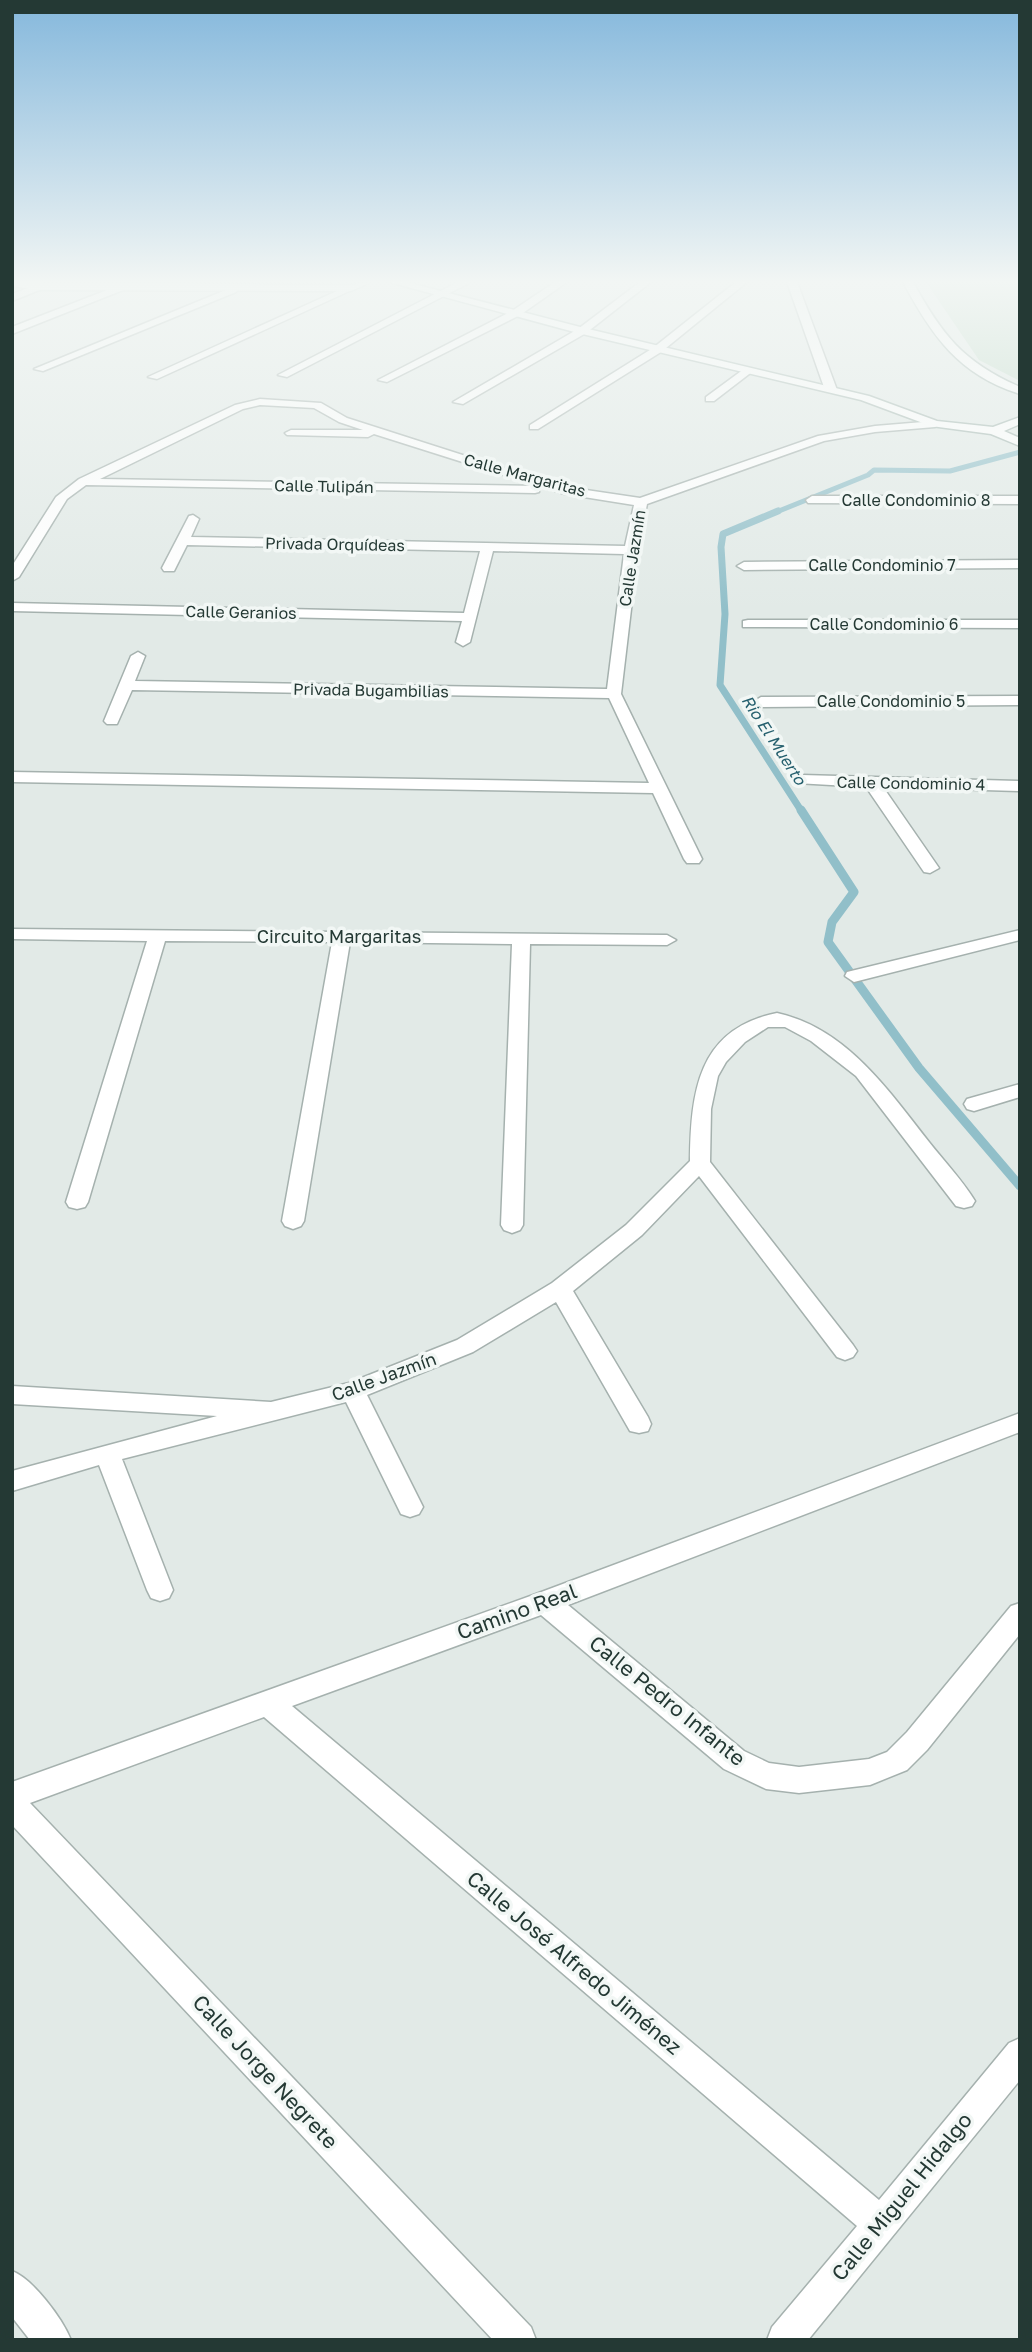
<svg xmlns="http://www.w3.org/2000/svg" width="1032" height="2352" font-family="'Golos Text',sans-serif">
<style>
.green{fill:#bed9c6}
.lines{fill:none;stroke-linecap:round;stroke-linejoin:round}
.stream-far2{stroke:#91bfc9;stroke-width:5}
.stream-far1{stroke:#91bfc9;stroke-width:7}
.stream{stroke:#91bfc9;stroke-width:9}
.street-casing{stroke:#a5b1ae;stroke-width:3}
.secondary-casing{stroke:#a2b5af;stroke-width:3}
.street{fill:#fff;fill-rule:evenodd}
.secondary{fill:#fff;fill-rule:evenodd}
.labels{text-anchor:middle;stroke-width:7;stroke-linejoin:round;paint-order:stroke}
.far-street-label{font-size:16px;fill:#243934;stroke:#f2f7f5}
.far-water-label{font-size:16px;font-style:italic;fill:#26606e;stroke:#f2f7f5}
.street-label{font-size:18px;fill:#243934;stroke:#f2f7f5}
.near-street-label{font-size:21px;fill:#243934;stroke:#f2f7f5}
</style>
<rect width="100%" height="100%" fill="#e2eae7"/>
<path class="green" d="M926,282H1020V381L979,360Z"/>
<g class="lines">
<path class="stream-far2" d="M774,513L868,475L874,470L950,471L1020,452"/>
<path class="stream-far1" d="M778,511L723,534L721,547L725,614L720,685L802,812"/>
<path class="stream" d="M801,810L854,892L832,922L828,942L919,1068L1020,1186"/>
<g class="street-casing">
<path id="street" d="M458,282H471L287,377L278,375Z
M555,282H567L520,315L387,382L378,380L512,311Z
M640,282H651L586,333L463,404L453,402L578,329Z
M736,282H747L661,352L538,429H530V425L653,348Z
M787,282H797L837,390L835,392L825,390Z
M39,284L44,287L42,289L12,301V294Z
M120,285L125,288L123,290L12,334V327Z
M348,286L356,288L157,379L148,377Z
M233,287L238,290L236,292L43,371L34,369Z
M744,369L753,371L714,401H706V397Z
M260,399L321,403L347,418L500,467L566,487L640,498L818,436L875,426L935,421L941,424L935,427L875,432L824,441L647,504L638,550L621,694L702,859L699,863H687L684,859L653,793L12,782V772L649,783L609,698L132,690L117,724H107L104,721L131,656L138,652L145,656L135,681L607,689L624,554L493,551L470,642L463,646L456,642L462,621L12,611V603L464,613L480,551L187,545L174,571H164L162,568L189,516L193,515L199,519L191,537L625,546L634,505L565,494L539,486V492L535,493L86,485L67,499L19,577L12,581V566L56,497L79,479L235,405ZM260,405L314,408L339,422L363,430H291L285,433L287,435L368,437L374,434L538,486L100,479L243,409Z
M812,496H1020V504L808,503L806,500Z
M1020,560V568L744,570L737,566L744,562Z
M748,620H1020V628L743,627V621Z
M1020,696V705L761,707L753,702L761,697Z
M802,775L1020,781V791L883,787L939,868L930,873L924,872L866,787L796,783L794,780L796,777Z
M12,929L667,935L676,940L667,945L530,944L523,1225L520,1230L512,1233L504,1230L501,1225L512,944L350,942L304,1221L301,1226L293,1229L285,1226L282,1221L332,942L165,941L88,1202L85,1207L77,1209L69,1207L66,1202L147,941L12,939Z
M1020,930V940L854,982L845,976L847,972Z
M777,1013C846,1028 888,1090 929,1142C944,1161 962,1180 975,1201L972,1206L964,1208L956,1206L856,1076L811,1041L785,1027H768L745,1042L726,1062L718,1076L711,1109L710,1162L853,1345L857,1351L853,1357L845,1360L837,1357L699,1176L642,1235L573,1291L648,1417L651,1424L648,1431L639,1433L630,1431L556,1302L473,1352L367,1395L423,1507L419,1514L410,1517L401,1514L346,1402L122,1459L173,1590L169,1598L160,1601L151,1598L147,1590L99,1465L12,1491V1471L217,1416L12,1404V1386L271,1402L349,1383L457,1340L552,1283L626,1225L690,1161C691,1093 697,1029 777,1013Z
M1020,1084V1097L974,1111L967,1109L964,1104L967,1099Z
M1020,1413V1432L568,1605L744,1751L769,1763L799,1767L869,1759L887,1752L907,1732L1011,1606L1020,1603V1634L927,1750L907,1770L870,1785L799,1793L766,1789L724,1769L541,1615L292,1706L879,2200L1009,2043L1020,2038V2080L808,2340H767L772,2327L857,2226L264,1717L30,1803L531,2327L536,2340H493L12,1825V1782L536,1594Z
M12,2271C33,2279 62,2318 71,2340H30L12,2317Z"/>
</g>
<g class="secondary-casing">
<path id="secondary" d="M12,282L350,285L371,282L351,291L39,290L12,286Z
M389,282H406L584,328L869,396L937,421L993,427L1020,417V424L1004,431L1020,438V446L991,434L931,426L861,400L578,333Z
M903,282H913C942,335 963,362 1020,387V394C959,375 932,336 903,282Z"/>
</g>
<use href="#street" class="street"/>
<use href="#secondary" class="secondary"/>
</g>
<linearGradient id="sky" x2="0" y2="1"><stop stop-color="#85b8dc"/><stop offset="0.46" stop-color="#f2f6f4"/><stop offset="1" stop-color="#f2f6f4" stop-opacity="0"/></linearGradient>
<rect width="1032" height="612" fill="url(#sky)"/>
<g class="labels">
<g class="far-street-label">
<text transform="translate(525 475) rotate(15)" y="6">Calle Margaritas</text>
<text transform="translate(324 486) rotate(1)" y="6">Calle Tulipán</text>
<text x="916" y="506">Calle Condominio 8</text>
<text transform="translate(335 544) rotate(1)" y="6">Privada Orquídeas</text>
<text transform="translate(632 558) rotate(-81)" y="6">Calle Jazmín</text>
<text x="882" y="571">Calle Condominio 7</text>
<text transform="translate(241 612) rotate(1)" y="6">Calle Geranios</text>
<text x="884" y="630">Calle Condominio 6</text>
<text transform="translate(371 690) rotate(1)" y="6">Privada Bugambilias</text>
<text x="891" y="707">Calle Condominio 5</text>
<text transform="translate(911 783) rotate(1)" y="6">Calle Condominio 4</text>
</g>
<g class="far-water-label">
<text transform="translate(774 740) rotate(57)" y="6">Rio El Muerto</text>
</g>
<g class="street-label">
<text x="339" y="943">Circuito Margaritas</text>
<text transform="translate(384 1377) rotate(-20)" y="6">Calle Jazmín</text>
</g>
<g class="near-street-label">
<text transform="translate(517 1612) rotate(-20)" y="7">Camino Real</text>
<text transform="translate(667 1701) rotate(39)" y="7">Calle Pedro Infante</text>
<text transform="translate(574 1963) rotate(40)" y="7">Calle José Alfredo Jiménez</text>
<text transform="translate(265 2072) rotate(47)" y="7">Calle Jorge Negrete</text>
<text transform="translate(902 2197) rotate(-51)" y="7">Calle Miguel Hidalgo</text>
</g>
</g>
<rect width="1032" height="2352" fill="none" stroke="#243934" stroke-width="28"/>
</svg>
